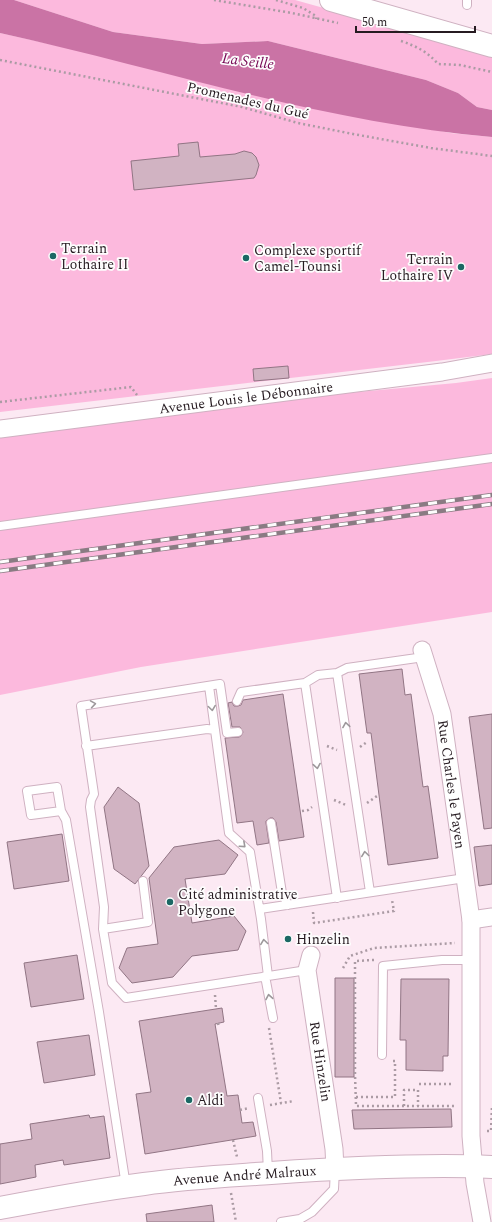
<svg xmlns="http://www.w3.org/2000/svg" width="492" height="1222" font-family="Spectral,serif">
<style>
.green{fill:#fcb9dd}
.water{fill:#ca73a5}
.building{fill:#d1b3c2;stroke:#917584}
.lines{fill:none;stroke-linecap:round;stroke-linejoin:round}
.lane-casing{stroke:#cfb1c1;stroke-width:10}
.street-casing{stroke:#cfb1c1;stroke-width:19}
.secondary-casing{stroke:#cfb1c1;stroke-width:24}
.path{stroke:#ab9ba4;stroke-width:2.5;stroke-dasharray:2 3;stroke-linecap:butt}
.lane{stroke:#fff;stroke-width:8}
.street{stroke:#fff;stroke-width:17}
.secondary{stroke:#fff;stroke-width:22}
.rail-casing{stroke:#8a7b83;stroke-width:4.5}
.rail{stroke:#fdfdfd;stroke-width:3;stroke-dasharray:9;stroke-linecap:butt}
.oneway{stroke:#9d989b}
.poi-dot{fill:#1b6864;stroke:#fdfdfd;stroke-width:1.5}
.labels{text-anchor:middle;stroke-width:3.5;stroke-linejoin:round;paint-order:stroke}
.street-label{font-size:14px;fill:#261b21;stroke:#fdfdfd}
.poi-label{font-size:14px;fill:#261b21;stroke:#fdfdfd;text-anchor:start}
.water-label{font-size:15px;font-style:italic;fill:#760754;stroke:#fdfdfd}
</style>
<rect width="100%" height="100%" fill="#fce9f3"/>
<path class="green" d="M14,0H295L492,55V110L477,107L458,93L426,80L268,41L202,44L113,32Z
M0,33L450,133L492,137V354L436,361L0,412Z
M492,378V612L141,667L0,695V436L282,399L456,383Z"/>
<path class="water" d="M0,0H14L113,32L202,44L268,41L426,80L458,93L477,107L492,110V137C325,123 163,69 0,33Z"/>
<path class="building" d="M198,142L200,157L235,154L244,151L252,153L256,157L259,165L256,175L254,178L134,190L131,161L179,156L178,144Z
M288,366L289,378L254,381L253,369Z
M402,669L405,695L411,694L423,787L428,786L438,858L388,865L371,733H367L359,674Z
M283,694L304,837L279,841L276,822L273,818H270L266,821V823L269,843L257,845L253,821L237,823L225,738L239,737L241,736L243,732L240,727H232L228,703L232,702L234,706H238L241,705L243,700Z
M492,714V828L484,829L469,717Z
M118,787L139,803L149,866L135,884L114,869L104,807Z
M62,834L69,881L14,889L7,842Z
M219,840L238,855L225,874L185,879L192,923L234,916L246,931L238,950L192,956L173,977L132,983L119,968L127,948L158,944L149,878L174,847Z
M492,845V884L479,886L474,847Z
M77,955L84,999L31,1007L24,963Z
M335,978H354V1077H335Z
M401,979H449L448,1056H443V1071L406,1070V1040H400Z
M222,1008L224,1022L215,1024L227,1096L238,1095L242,1123L253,1122L256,1136L145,1154L136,1094L151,1092L139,1021Z
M89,1035L95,1075L44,1083L37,1042Z
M451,1109L452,1127L354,1129L352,1110Z
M89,1115L90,1118L104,1116L110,1158L64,1165L63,1160L35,1165L36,1177L0,1184V1144L32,1139L30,1124Z
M212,1205L214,1222H147L146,1214Z"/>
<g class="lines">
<g class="lane-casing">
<path id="lane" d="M467,5V0
M0,526L492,458
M337,673L347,668L424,657
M209,686L229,833L250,852L261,919L268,976
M237,701L241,692L305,683
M238,732L227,733L220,684L81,706L94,794L91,800L90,807L104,907L103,929L112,983L126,998L307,970
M86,746L207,729L215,730
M57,787L61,811L31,815L27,791Z
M61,811L66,820L99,1012L126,1186
M271,823L282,893L288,905
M337,898L305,683L318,675L337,673L370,892
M260,909L465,878
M103,929L148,922L143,881
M265,976L273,1018
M382,1055L383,966L442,960H471
M258,1098L267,1151L268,1172
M281,1222L300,1219L312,1212L334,1189L335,1169"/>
</g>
<g class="street-casing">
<g id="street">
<path id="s1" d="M0,429L442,372L492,363"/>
<path id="s2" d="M422,650L442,714L471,920V1136L475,1183L482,1222"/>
<path d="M471,920L492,917"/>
<path id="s3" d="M311,955L307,970L334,1149L335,1169"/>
</g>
</g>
<g class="secondary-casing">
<g id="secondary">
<path d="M331,0L492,46"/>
<path id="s4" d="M0,1208C48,1199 96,1190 144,1184C186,1178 228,1176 271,1173C344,1168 418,1164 492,1167"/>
</g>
</g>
<path class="path" d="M214,0L292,13L338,23
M276,0L303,8L316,16V19
M401,41C416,46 428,52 438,64L460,65L492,72
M0,60L242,107L298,123L353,134L431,148L492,156
M0,402L131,387L137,395
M327,746L337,750
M360,747L367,742
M334,800L346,805
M367,803L377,796
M302,811L308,810L312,807
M313,912L314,923L394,911L392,900
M374,960L355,961V1074L356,1106H455
M343,968L350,956L374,948L455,943
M215,995L216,1009
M218,1023L219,1028
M269,1028L281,1103
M419,1084H453V1085
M356,1097H395V1061H392
M270,1105L294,1101
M404,1106V1090H418V1106
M240,1110L249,1108
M487,1131H491L492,1106
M233,1140L237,1157
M231,1193L236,1222"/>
<use href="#lane" class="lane"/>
<use href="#street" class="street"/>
<use href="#secondary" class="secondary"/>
<g class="rail-casing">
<path id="rail" d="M0,562L492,495
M0,571L492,504"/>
</g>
<use href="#rail" class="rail"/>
</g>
<defs><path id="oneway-chevron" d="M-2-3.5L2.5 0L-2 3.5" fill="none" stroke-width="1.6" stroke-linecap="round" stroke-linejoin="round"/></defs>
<g class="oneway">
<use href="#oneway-chevron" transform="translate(93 704) rotate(-9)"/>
<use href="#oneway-chevron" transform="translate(212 708) rotate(82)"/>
<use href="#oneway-chevron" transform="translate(346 725) rotate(-99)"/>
<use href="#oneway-chevron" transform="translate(317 766) rotate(81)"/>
<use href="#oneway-chevron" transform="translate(243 845) rotate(42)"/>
<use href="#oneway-chevron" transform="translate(365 854) rotate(-98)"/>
<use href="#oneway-chevron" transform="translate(264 942) rotate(-98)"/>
<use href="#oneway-chevron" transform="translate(269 997) rotate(-100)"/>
</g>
<g class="poi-dot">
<circle cx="53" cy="256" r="4"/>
<circle cx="246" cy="258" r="4"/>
<circle cx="461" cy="267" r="4"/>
<circle cx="170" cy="902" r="4"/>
<circle cx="288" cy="939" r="4"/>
<circle cx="189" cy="1100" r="4"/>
</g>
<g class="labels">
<g class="street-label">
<text transform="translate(248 100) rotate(13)" y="5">Promenades du Gué</text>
<text dy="5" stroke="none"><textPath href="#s1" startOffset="248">Avenue Louis le Débonnaire</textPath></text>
<text dy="5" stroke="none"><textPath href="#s2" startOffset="138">Rue Charles le Payen</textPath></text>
<text dy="5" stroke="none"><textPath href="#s3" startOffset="108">Rue Hinzelin</textPath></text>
<text dy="5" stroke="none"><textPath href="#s4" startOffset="247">Avenue André Malraux</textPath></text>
</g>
<g class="poi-label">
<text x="61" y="253">Terrain<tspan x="61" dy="16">Lothaire II</tspan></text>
<text x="254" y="255">Complexe sportif<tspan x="254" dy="16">Camel-Tounsi</tspan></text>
<text x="453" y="264" text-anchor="end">Terrain<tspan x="453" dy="16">Lothaire IV</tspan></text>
<text x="178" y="899">Cité administrative<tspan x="178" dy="16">Polygone</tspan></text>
<text x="296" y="944">Hinzelin</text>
<text x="197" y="1105">Aldi</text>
</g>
<g class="water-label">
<text transform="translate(248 61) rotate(7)" y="5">La Seille</text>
</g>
</g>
<path d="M356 26v6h119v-6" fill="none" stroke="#261b21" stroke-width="2"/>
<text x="362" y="26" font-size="12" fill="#261b21" stroke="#fdfdfd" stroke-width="3" paint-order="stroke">50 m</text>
</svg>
